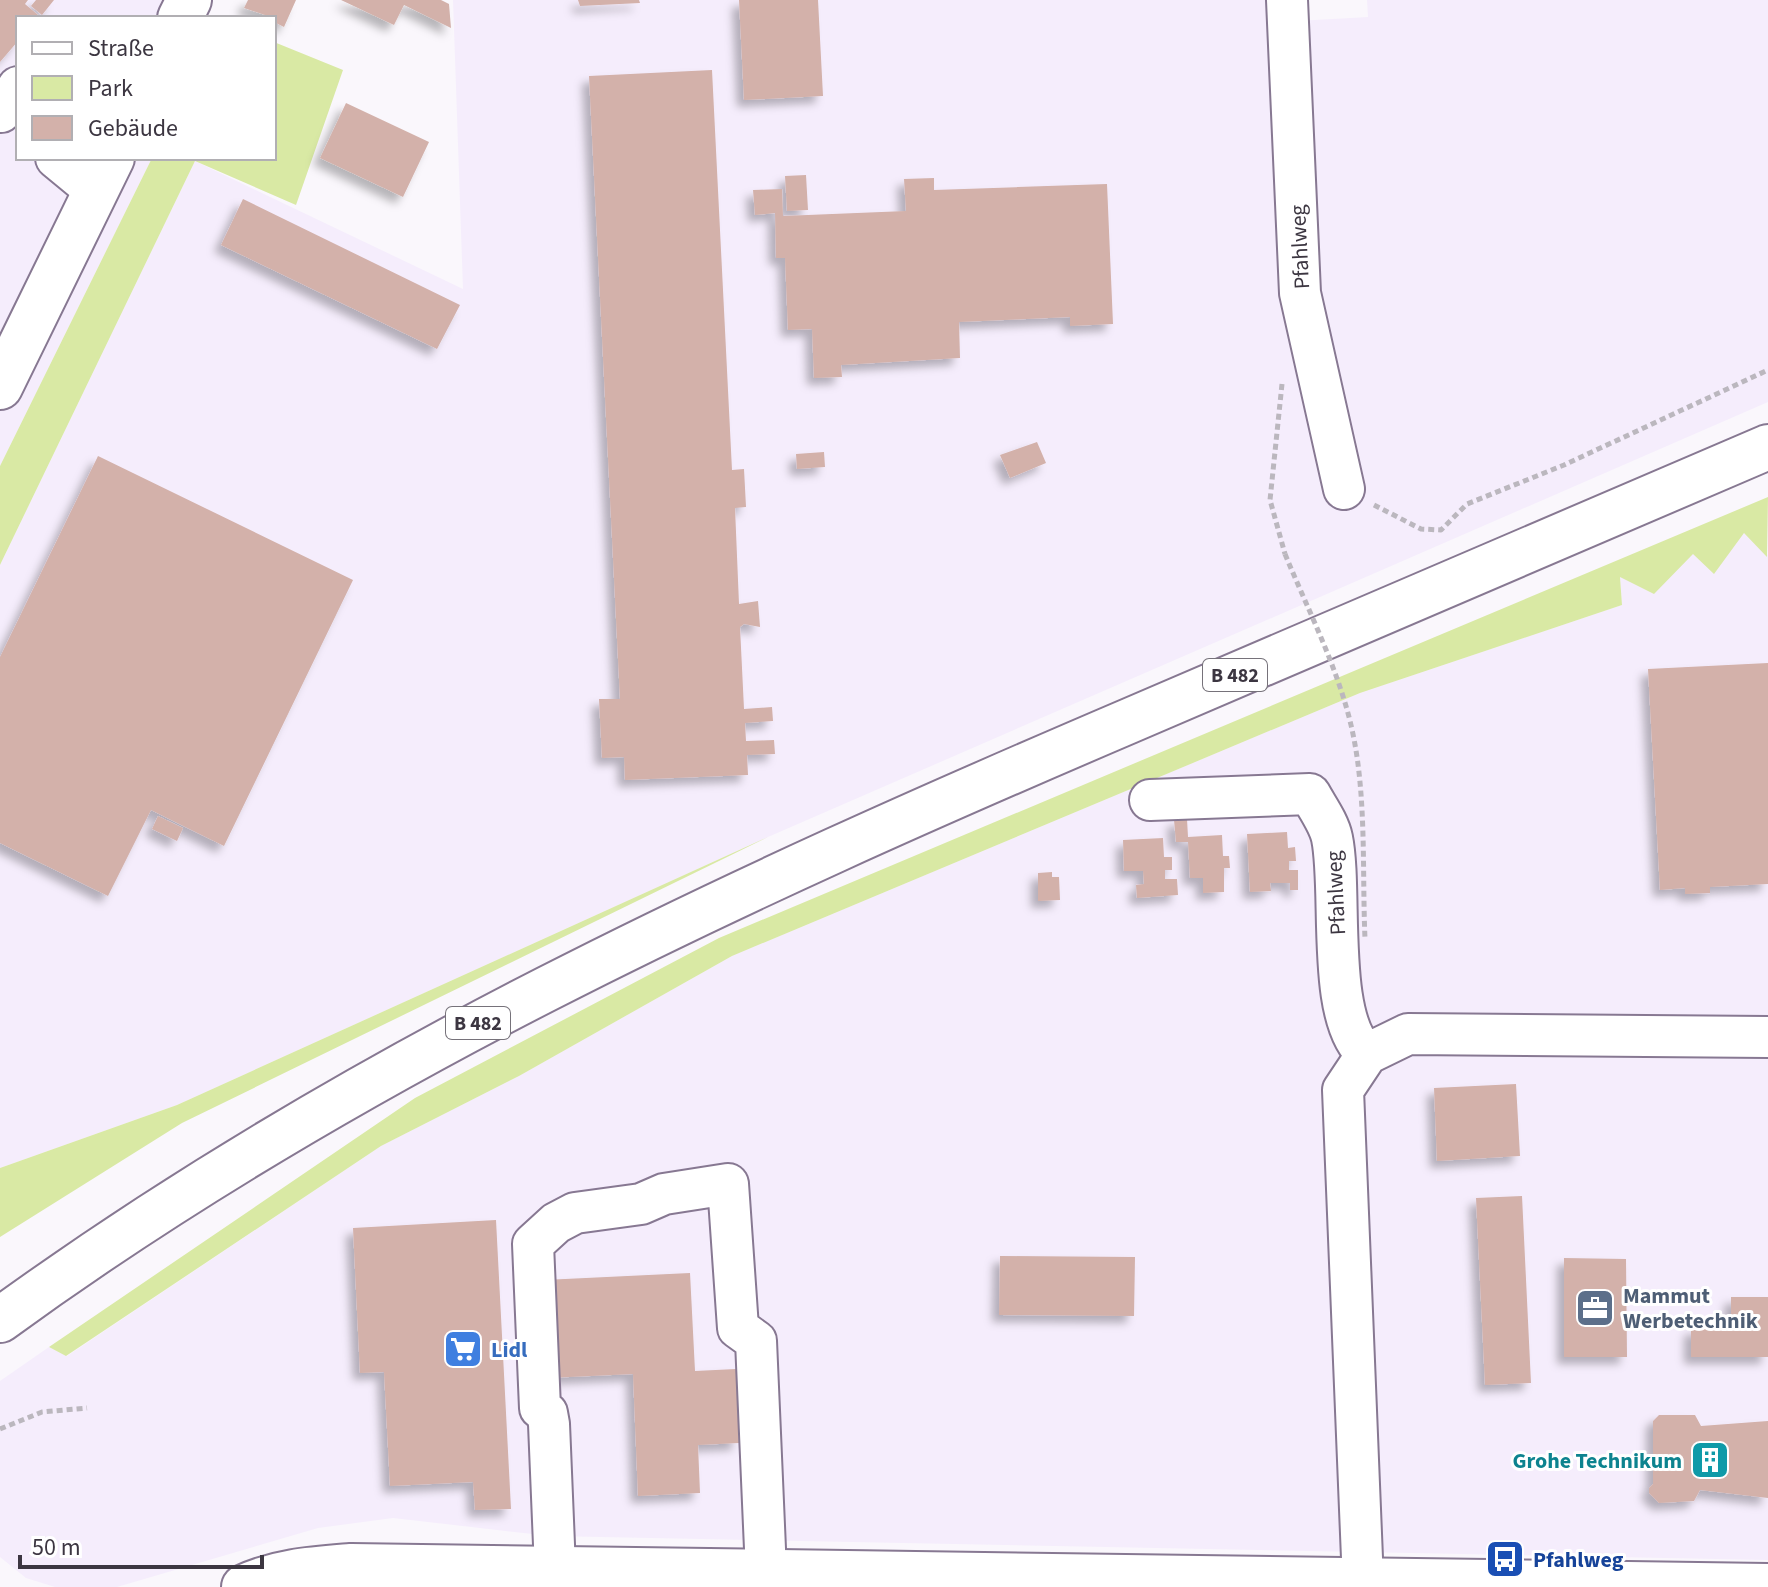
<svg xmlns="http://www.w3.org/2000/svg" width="1768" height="1587" font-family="'Source Sans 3',sans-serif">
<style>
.built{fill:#f5edfc}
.green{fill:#d9e9a4}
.building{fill:#d3b1aa;filter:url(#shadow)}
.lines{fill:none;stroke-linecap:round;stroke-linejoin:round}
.minor-casing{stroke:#877892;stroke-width:44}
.major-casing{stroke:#877892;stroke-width:48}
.path{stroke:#bbb7be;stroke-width:5;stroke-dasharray:6 4;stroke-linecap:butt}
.minor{stroke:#fff;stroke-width:40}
.major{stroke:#fff;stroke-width:44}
.path-bridge{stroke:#bbb7be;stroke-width:5;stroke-dasharray:6 4;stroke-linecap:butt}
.labels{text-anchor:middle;stroke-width:6;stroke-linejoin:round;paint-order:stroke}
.shield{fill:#fff;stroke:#76727a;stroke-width:2}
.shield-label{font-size:20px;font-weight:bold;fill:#3c3641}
.street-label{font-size:22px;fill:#3c3641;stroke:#fff}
.service-label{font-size:22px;font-weight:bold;fill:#4e5e75;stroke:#fff;text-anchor:start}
.shop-label{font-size:22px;font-weight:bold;fill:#366cbe;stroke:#fff;text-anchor:start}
.culture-label{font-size:22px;font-weight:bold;fill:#0d838f;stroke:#fff;text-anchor:end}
.transit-label{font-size:22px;font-weight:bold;fill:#164399;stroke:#fff;text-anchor:start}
</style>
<defs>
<filter id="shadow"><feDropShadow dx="-7" dy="7" stdDeviation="4" flood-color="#0004"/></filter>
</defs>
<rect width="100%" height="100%" fill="#faf7fc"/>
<path class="built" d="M0,0H193L185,18H18V158H152L0,466Z
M453,0H1295L1297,21L1368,17L1367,0H1768V402L768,837L177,1105L0,1168V565L195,161L463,289Z
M1744,533L1768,555V1560L550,1536L393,1518L318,1528L117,1587H55L26,1578L0,1557V1381L49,1347L67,1356L381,1146L519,1076L732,956L1360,693L1622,605L1620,577Z"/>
<path class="green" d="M274,42L343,70L296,205L195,161L0,565V466L152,158H274Z
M1768,497L1767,557L1744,533L1714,574L1693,554L1654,594L1620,577L1622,605L1360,693L732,956L519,1076L381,1146L66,1356L49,1347L415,1098L719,938Z
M768,837L182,1123L0,1237V1168L177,1105Z"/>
<path class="building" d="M0,0H28L25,4L38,15L35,18H18V41L0,62Z
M36,0H54L42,15L31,6Z
M248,0H296L284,27L274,22V18L244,8Z
M341,0H441L449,4L451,28L404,5L394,25Z
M578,0H639L640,3L580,6Z
M739,0H818L823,96L744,100Z
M712,70L732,470L744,469L746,507L735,508L739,604L758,601L760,627L744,624L740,627L744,709L772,707L773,721L745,723L746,741L774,740L775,754L747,755L748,775L625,780L624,757L602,758L599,699H620L589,76Z
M346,103L429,142L403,197L320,158Z
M806,175L808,210L787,211L785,176Z
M934,178V190L1107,184L1113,324L1070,326V317L959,322L960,358L841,365L842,377L814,378L812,329L788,330L785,258H776L775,213L755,215L753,190L782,189L783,216L906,211L904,179Z
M243,199L460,305L437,349L221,245Z
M1037,442L1046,463L1010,478L1000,455Z
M824,452L825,467L797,469L796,454Z
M98,456L353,580L224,846L151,810L108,896L0,843V657Z
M1768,663V884L1710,887V893L1685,894V888L1660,890L1648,669Z
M158,816L183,828L177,841L152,829Z
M1187,819L1188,837L1222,835L1223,856H1229L1230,868H1224V892L1203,893V878H1190L1188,842H1176L1174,820Z
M1287,832L1288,848L1295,847L1296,861H1289V870H1298V890H1290V883H1270L1271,891L1250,892L1247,834Z
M1163,838L1164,857H1172V870H1165V879H1177L1178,895L1137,898L1136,885L1144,884L1143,871H1124L1123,840Z
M1052,872V877H1059L1060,900L1038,901V873Z
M1516,1084L1520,1156L1437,1161L1434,1088Z
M1522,1196L1531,1383L1485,1385L1476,1198Z
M496,1220L511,1509L475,1510L473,1482L390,1486L384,1372L360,1373L353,1228Z
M1000,1256L1135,1257L1134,1316L999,1315Z
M1564,1258L1626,1259L1627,1357H1564Z
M690,1273L695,1371L736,1369L739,1443L698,1445L700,1493L638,1496L633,1374L548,1378L544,1280Z
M1731,1297H1768V1357H1691V1328H1731Z
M1659,1415H1695L1701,1426L1768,1421V1498L1700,1490L1694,1501L1659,1503L1649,1493V1488L1653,1484V1421Z"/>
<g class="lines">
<g class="minor-casing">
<path id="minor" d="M1287,0L1300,293L1344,489
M1,112L18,87
M56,158L96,191
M1150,800L1310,794C1317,807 1329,823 1332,838C1343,891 1325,1020 1367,1054
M555,1569L549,1424L547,1413L540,1408L533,1244L556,1223L575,1213L641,1204L664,1194L728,1184L738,1328L756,1341L766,1572
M1363,1583L1343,1090L1367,1054L1408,1034L1768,1037"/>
</g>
<g class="major-casing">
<path id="major" d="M180,18L189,0
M0,387L112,158
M0,1320C347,1067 736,889 1129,721C1342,629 1555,538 1768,447
M244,1587C278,1571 314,1569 351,1566L1768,1586"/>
</g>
<path class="path" d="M1282,384L1270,500L1285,554
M1374,505L1421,529L1441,530L1467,504L1564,465L1768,370
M0,1429L42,1412L87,1408"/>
<use href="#minor" class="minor"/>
<use href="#major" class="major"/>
<path class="path-bridge" d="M1285,554C1308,610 1337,666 1351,725C1367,793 1362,869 1365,939"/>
</g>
<defs>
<g id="office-square" transform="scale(2)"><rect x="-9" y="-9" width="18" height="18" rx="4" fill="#5c6f8a" stroke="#fff"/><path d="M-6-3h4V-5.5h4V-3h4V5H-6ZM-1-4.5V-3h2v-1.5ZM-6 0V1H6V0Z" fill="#fff"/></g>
<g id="supermarket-square" transform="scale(2)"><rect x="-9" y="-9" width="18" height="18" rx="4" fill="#3f7fe0" stroke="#fff"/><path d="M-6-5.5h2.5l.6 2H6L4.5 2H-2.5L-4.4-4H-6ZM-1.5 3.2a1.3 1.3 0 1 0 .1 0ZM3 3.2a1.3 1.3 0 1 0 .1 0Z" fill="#fff"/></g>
<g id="building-square" transform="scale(2)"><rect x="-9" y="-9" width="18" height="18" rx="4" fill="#0f9aa8" stroke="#fff"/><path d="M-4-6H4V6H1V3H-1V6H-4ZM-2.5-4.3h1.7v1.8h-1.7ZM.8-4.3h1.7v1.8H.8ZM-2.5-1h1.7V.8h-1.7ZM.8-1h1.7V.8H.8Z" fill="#fff"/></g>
<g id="bus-square" transform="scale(2)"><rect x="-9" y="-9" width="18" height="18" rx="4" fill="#1a4fb4" stroke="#fff"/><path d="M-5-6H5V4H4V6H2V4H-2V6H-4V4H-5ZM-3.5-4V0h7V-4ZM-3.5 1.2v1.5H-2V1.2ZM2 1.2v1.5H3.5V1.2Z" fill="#fff"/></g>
</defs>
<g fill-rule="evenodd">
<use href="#office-square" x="1595" y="1308"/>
<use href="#supermarket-square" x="463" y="1349"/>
<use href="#building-square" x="1710" y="1460"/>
<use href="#bus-square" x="1505" y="1559"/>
</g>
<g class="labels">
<g class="shield">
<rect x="1203" y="659" width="64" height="32" rx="6"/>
<rect x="446" y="1007" width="64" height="32" rx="6"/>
</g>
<g class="shield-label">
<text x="1235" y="682">B 482</text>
<text x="478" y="1030">B 482</text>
</g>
<g class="street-label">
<text transform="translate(1299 247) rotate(-93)" y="8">Pfahlweg</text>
<text transform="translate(1335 893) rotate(-93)" y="8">Pfahlweg</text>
</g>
<g class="service-label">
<text x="1623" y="1303">Mammut<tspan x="1623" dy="25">Werbetechnik</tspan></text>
</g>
<g class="shop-label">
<text x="491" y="1357">Lidl</text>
</g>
<g class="culture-label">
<text x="1682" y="1468">Grohe Technikum</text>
</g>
<g class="transit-label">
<text x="1533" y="1567">Pfahlweg</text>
</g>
</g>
<rect x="16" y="16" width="260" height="144" fill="#ffffff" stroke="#b1afb3" stroke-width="2"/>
<rect x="32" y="42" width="40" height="12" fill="#ffffff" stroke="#b1afb3" stroke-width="2"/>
<text x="88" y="56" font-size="24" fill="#3c3641">Straße</text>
<rect x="32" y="76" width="40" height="24" fill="#d9e9a4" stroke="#b1afb3" stroke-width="2"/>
<text x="88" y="96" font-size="24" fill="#3c3641">Park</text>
<rect x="32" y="116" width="40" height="24" fill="#d3b1aa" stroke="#b1afb3" stroke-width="2"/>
<text x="88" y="136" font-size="24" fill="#3c3641">Gebäude</text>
<path d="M20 1555v12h242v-12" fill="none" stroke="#3c3641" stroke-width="4"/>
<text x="32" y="1555" font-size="24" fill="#3c3641" stroke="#ffffff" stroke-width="6" paint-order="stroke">50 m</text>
</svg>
